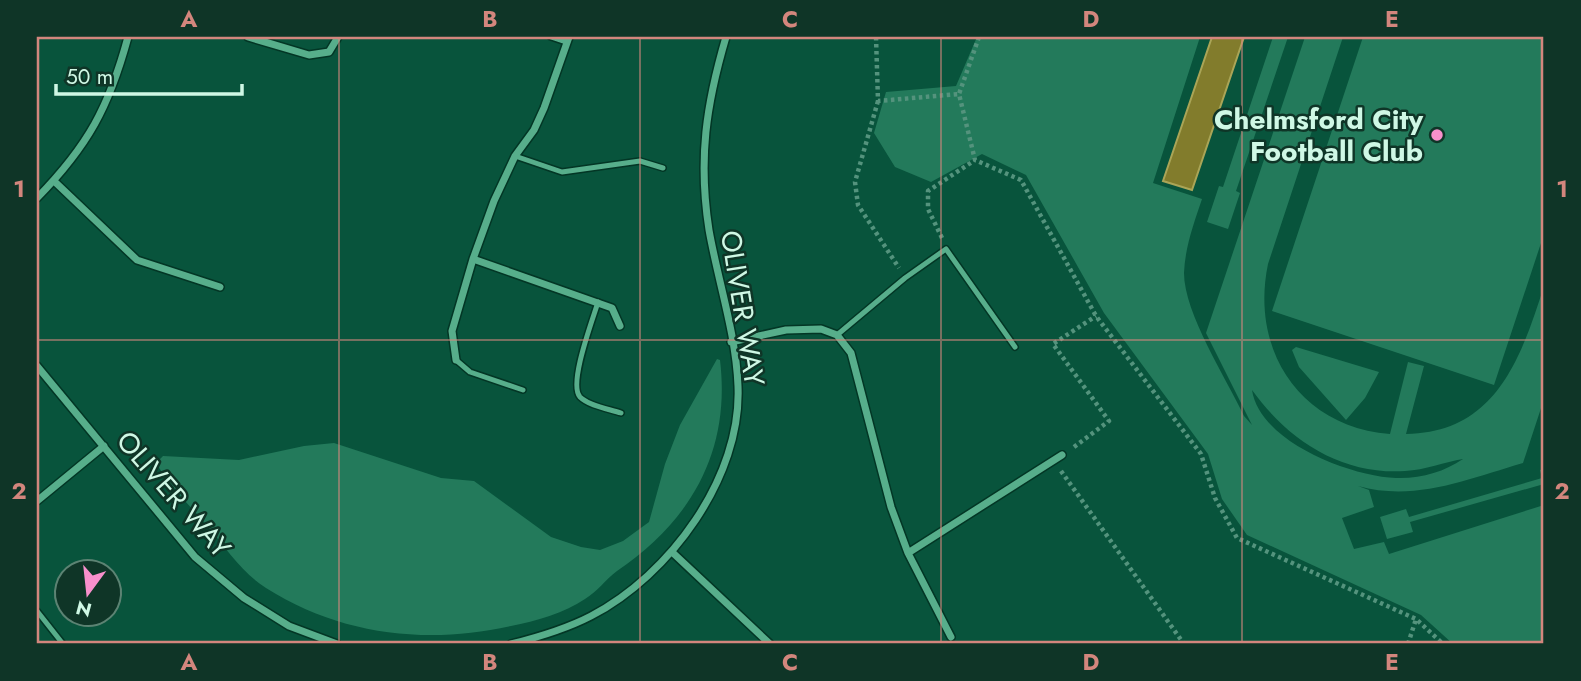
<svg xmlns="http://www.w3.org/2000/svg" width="1581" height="681" font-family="Jost,sans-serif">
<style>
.green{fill:#237a5b;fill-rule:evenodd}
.building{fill:#827c2c;stroke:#aaa557;stroke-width:2}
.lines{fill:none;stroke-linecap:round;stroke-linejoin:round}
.service-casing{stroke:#033625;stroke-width:8}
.minor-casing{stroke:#033625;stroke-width:10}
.path{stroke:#54937d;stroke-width:4.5;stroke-dasharray:3.5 3.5;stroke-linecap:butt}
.service{stroke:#57ae8b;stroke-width:5}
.minor{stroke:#57ae8b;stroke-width:7}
.grid{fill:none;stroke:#d3867d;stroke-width:2;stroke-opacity:0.55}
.poi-dot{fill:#f890cc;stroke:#0f3527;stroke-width:2.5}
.labels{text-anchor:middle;stroke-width:5;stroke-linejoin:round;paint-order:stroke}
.poi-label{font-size:28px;font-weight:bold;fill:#cff8e5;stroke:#0f3527;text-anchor:end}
.street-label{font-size:28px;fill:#cff8e5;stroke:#0f3527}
.neatline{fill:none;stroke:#d3867d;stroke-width:2.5}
.grid-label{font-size:23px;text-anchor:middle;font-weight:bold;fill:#d3867d}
</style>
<rect width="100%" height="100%" fill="#08543c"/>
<path class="green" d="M977,37H1200L1153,183L1202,199C1194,223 1185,247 1184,273C1184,313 1226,378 1244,416L1252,425L1206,333L1305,37H1343L1268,264C1250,350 1300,427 1390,434L1408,362L1424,366L1406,434C1496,433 1521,358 1544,286V399L1523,463C1468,479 1415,502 1358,486L1369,490L1374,507L1342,518L1354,549L1384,542L1389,554L1544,505V644H1453L1421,615L1247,535L1222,499L1208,454L1104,313L1026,175L982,154L931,182L895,167L874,133L886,92L956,86ZM1252,390C1288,440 1341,475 1405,471C1425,470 1445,462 1463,459C1444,472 1420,479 1396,478C1350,476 1260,442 1252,390Z
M1273,37H1288L1236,191L1240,193L1228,229L1207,222L1219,186L1223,187Z
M1363,37H1544V234L1494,385L1272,311Z
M1296,347L1379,372L1365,398L1346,420L1299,367L1292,350Z
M717,359L720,360C731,451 691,521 617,571C606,579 597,592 585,599C564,613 536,621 511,626C427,645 340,635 266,588C242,573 227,549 208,527C197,513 159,475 157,462L163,456L239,460L304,446L334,443L441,478L474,481L551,537L581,547L600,550L623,541L649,522L665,464L680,425Z
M1544,469V484L1410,522L1413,532L1387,539L1380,517L1406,509L1409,517L1542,478L1540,470Z"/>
<path class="building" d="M1212,37H1244L1192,190L1163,181Z"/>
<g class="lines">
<g class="service-casing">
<path id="service" d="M551,37L566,42
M515,156L562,172L640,161L663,168
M598,302C593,319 568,384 580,397C589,406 609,409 621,413
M837,335L905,278L946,249L1015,347
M456,360L470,372L523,390
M37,611L63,644"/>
</g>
<g class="minor-casing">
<path id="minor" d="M248,37L309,55L329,52L338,37
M54,181L137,260L220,287
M37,198C88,146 109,107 128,37
M473,259L612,308L620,326
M731,342L786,330L821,329L837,335L851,353L891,507L908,553L1062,455
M456,360L452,331L473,259L494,201L515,156L534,130L544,108L569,37
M37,366L195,557L244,598L289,626L337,644
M37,501L104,446
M672,552L770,644
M908,553L951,637
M511,644C539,637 566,629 591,616C670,575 742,477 738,386C736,334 718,281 709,230C698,159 706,105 726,37"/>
</g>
<path class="path" d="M876,37L878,101L959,94
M979,37L959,94L975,160L1021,180L1096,316L1201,454L1215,498L1237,538L1416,619L1443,644
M878,101L855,182L858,205L899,268
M942,238L928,209V191L975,160
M1074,447L1109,421L1053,344L1096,316
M1061,471L1184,644
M1408,644L1416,619"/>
<use href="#service" class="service"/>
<use href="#minor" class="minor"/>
</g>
<path class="grid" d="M339,37V644M640,37V644M941,37V644M1242,37V644M37,340H1544"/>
<circle class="poi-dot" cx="1437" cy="135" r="7"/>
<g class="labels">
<g class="poi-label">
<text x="1423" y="129">Chelmsford City<tspan x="1423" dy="32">Football Club</tspan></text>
</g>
<g class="street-label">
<text transform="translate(743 308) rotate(81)" y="10">OLIVER WAY</text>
<text transform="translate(174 494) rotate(49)" y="10">OLIVER WAY</text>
</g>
</g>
<rect width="1581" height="681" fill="none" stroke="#0f3527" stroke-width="77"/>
<g transform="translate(88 593) rotate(195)"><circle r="33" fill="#0f3527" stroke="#5c8373" stroke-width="2"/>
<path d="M0-5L12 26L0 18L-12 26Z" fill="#f890cc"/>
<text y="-10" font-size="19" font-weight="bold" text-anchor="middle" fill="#cff8e5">N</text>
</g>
<path d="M56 84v10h186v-10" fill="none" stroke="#cff8e5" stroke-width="3.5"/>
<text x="66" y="84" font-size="21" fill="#cff8e5" stroke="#0f3527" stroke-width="5" paint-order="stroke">50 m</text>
<rect x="38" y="38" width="1504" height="604" class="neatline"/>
<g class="grid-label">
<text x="189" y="27">A</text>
<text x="490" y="27">B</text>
<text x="790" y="27">C</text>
<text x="1091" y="27">D</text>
<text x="1392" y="27">E</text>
<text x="19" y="197">1</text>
<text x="1562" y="197">1</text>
<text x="19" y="499">2</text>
<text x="1562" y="499">2</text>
<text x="189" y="670">A</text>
<text x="490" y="670">B</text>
<text x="790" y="670">C</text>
<text x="1091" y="670">D</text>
<text x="1392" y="670">E</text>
</g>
</svg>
